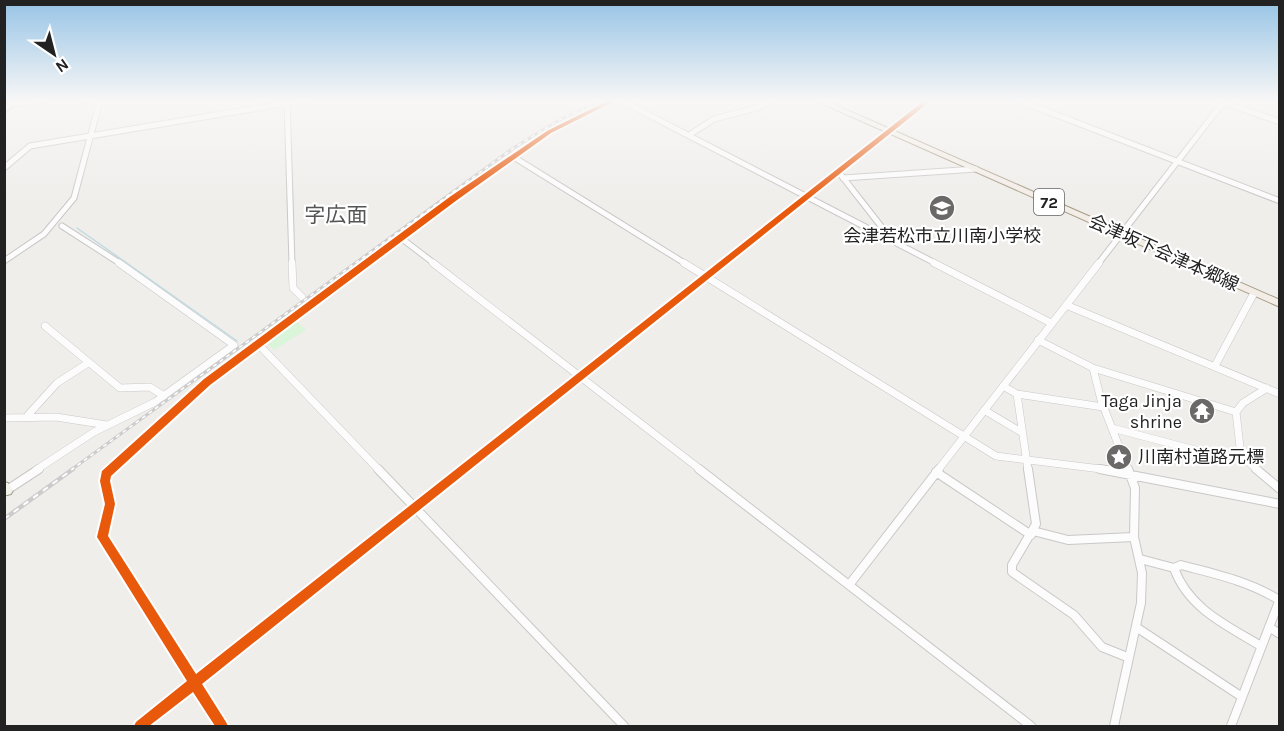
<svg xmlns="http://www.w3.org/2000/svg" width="1284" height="731" font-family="Karla,'Noto Sans JP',sans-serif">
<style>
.park{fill:#daf5da}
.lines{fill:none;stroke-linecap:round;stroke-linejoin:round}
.stream{stroke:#bfdbe3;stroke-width:1.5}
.minor-far2-casing{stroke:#c9c8c7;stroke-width:7}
.minor-far1-casing{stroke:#c9c8c7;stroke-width:8}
.minor-casing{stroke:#c9c8c7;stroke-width:10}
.secondary-casing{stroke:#999a82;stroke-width:2}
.primary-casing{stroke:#a79c86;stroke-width:2}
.minor-far2{stroke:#fdfcfc;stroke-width:5}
.minor-far1{stroke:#fdfcfc;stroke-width:7}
.minor{stroke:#fdfcfc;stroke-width:8}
.secondary{fill:#f4f4ed;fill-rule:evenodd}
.primary{fill:#f3ede7;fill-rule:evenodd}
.rail-far1-casing{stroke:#ccc;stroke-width:3}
.rail-casing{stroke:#ccc;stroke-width:4.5}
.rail-far1{stroke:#fff;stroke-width:1.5;stroke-dasharray:4;stroke-linecap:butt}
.rail{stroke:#fff;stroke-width:2;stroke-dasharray:6;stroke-linecap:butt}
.cycleway-casing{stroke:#fff;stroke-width:4}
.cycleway{fill:#e8590c;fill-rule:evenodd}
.labels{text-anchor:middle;stroke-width:4.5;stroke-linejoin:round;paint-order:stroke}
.shield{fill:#fff;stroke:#646464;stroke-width:1.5}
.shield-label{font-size:16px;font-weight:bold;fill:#222}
.poi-label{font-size:18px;fill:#222;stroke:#fff}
.street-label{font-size:18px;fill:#222;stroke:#fff}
.quarter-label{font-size:21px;fill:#555;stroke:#fff}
</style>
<rect width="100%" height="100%" fill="#f0eeeb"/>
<path class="park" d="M295,320L306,330L274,350L266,342Z"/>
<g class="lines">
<path class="stream" d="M77,228L237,341"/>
<g class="minor-far2-casing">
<path id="minor-far2" d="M44,100L63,103L86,100
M287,100L292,264
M620,100L937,264
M1018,100L1280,201
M1217,100L1280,122
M11,104L42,100
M689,135L714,119L760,107L771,100
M512,156L686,264
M4,168L30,146L306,100
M841,175L884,230L879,234
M843,178L976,169
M62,226L121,264
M401,238L435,264
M4,261L44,234L74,198L100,100
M365,264L549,132L614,100
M722,264L929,100
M1098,264L1225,100"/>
</g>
<g class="minor-far1-casing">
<path id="minor-far1" d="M292,263L293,288L302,297
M433,263L701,470
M684,263L996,456L1109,470
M934,263L1051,323
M1066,305L1280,394
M45,326L120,388L150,387L164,396
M1038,340L1093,368L1236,412
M258,344L379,470
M1216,364L1254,293
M1093,368L1101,400L1128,470
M1003,386L1017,394L1028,470
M1017,394L1103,407
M984,410L1021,432
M28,415L57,383L88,363
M4,418L56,417L107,425
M1112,428L1218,456H1241
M36,470L94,432L155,402L234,345L119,263
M110,470L207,382L367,263
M462,470L724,263
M938,470L1099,263
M1258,470L1241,456L1236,412L1243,403L1267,388"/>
</g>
<g class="minor-casing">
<path id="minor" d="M112,469C99,480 110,491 110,504C110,515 104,527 102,537L222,726
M378,469L624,726
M699,469L1031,726
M1028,469L1036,524L1012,565V572L1074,615L1102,647L1127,657
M1100,469L1280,504
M1256,469L1280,489
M936,472L1031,535
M4,492L39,469
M1033,531L1068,540L1134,537
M1140,559L1174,568C1188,608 1226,625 1261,646
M1174,568L1181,565C1215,574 1249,581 1279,600
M849,585L939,469
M1136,627L1242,697
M1269,627L1280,634
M140,726L464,469
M1114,726L1141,603L1142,573L1134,537L1135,488L1128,469
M1231,726L1280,599"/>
</g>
<g class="secondary-casing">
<path id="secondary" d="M10,100H18L4,114V107Z
M4,482L8,483L13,490L11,494L7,495L4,494Z"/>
</g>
<g class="primary-casing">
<path id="primary" d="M814,100H824L1280,300V307Z"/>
</g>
<use href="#minor-far2" class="minor-far2"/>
<use href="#minor-far1" class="minor-far1"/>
<use href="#minor" class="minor"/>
<use href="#secondary" class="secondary"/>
<use href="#primary" class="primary"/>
<g class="rail-far1-casing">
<path id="rail-far1" d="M71,470L512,149L559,120L602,100"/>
</g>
<g class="rail-casing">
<path id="rail" d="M4,519L73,469"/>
</g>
<use href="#rail-far1" class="rail-far1"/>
<use href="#rail" class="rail"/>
<g class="cycleway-casing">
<path id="cycleway" d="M609,100H617L551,133L457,200L210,385L111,476L110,481L115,504L108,536L196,674L925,100H932L202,684L226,722L228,726H215L193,692L149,726H134L136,722L187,681L97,537L105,504L100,481L102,471L204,379L451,196L547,131Z"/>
</g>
<use href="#cycleway" class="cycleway"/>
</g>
<linearGradient id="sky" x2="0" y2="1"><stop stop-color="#97c4e6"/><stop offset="0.5" stop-color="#f8f7f6"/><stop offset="1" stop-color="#f8f7f6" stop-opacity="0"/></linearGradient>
<rect width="1284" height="202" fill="url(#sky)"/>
<defs>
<g id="school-disc" transform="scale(1.35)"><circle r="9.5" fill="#6a6968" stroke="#fff"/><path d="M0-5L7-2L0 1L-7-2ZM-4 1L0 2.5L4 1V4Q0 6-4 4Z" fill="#fff"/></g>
<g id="temple-disc" transform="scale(1.35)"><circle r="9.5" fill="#6a6968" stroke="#fff"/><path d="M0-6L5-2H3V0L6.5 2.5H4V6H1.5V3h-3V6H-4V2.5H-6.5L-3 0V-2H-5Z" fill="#fff"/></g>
<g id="sight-disc" transform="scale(1.35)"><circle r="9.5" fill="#6a6968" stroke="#fff"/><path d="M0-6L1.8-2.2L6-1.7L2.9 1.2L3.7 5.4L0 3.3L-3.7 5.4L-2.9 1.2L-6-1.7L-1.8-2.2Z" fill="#fff"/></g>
</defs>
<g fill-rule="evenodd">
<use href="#school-disc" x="942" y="208"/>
<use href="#temple-disc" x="1202" y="411"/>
<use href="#sight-disc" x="1119" y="457"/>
</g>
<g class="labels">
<rect class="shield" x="1034" y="189" width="30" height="26" rx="4.5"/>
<g class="shield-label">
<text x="1049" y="208">72</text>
</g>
<g class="poi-label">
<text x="942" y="242">会津若松市立川南小学校</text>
<text x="1182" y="407" text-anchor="end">Taga Jinja<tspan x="1182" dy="21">shrine</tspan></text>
<text x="1138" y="463" text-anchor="start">川南村道路元標</text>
</g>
<g class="street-label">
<text transform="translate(1164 253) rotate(24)" y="6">会津坂下会津本郷線</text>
</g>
<g class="quarter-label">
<text x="336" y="222">字広面</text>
</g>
</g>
<rect width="1284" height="731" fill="none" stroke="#222222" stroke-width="12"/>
<g transform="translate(54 54) rotate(145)" stroke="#ffffff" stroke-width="4.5" paint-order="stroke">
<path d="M0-4.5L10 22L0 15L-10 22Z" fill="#222222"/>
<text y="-9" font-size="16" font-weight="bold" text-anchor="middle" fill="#222222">N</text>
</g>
</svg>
